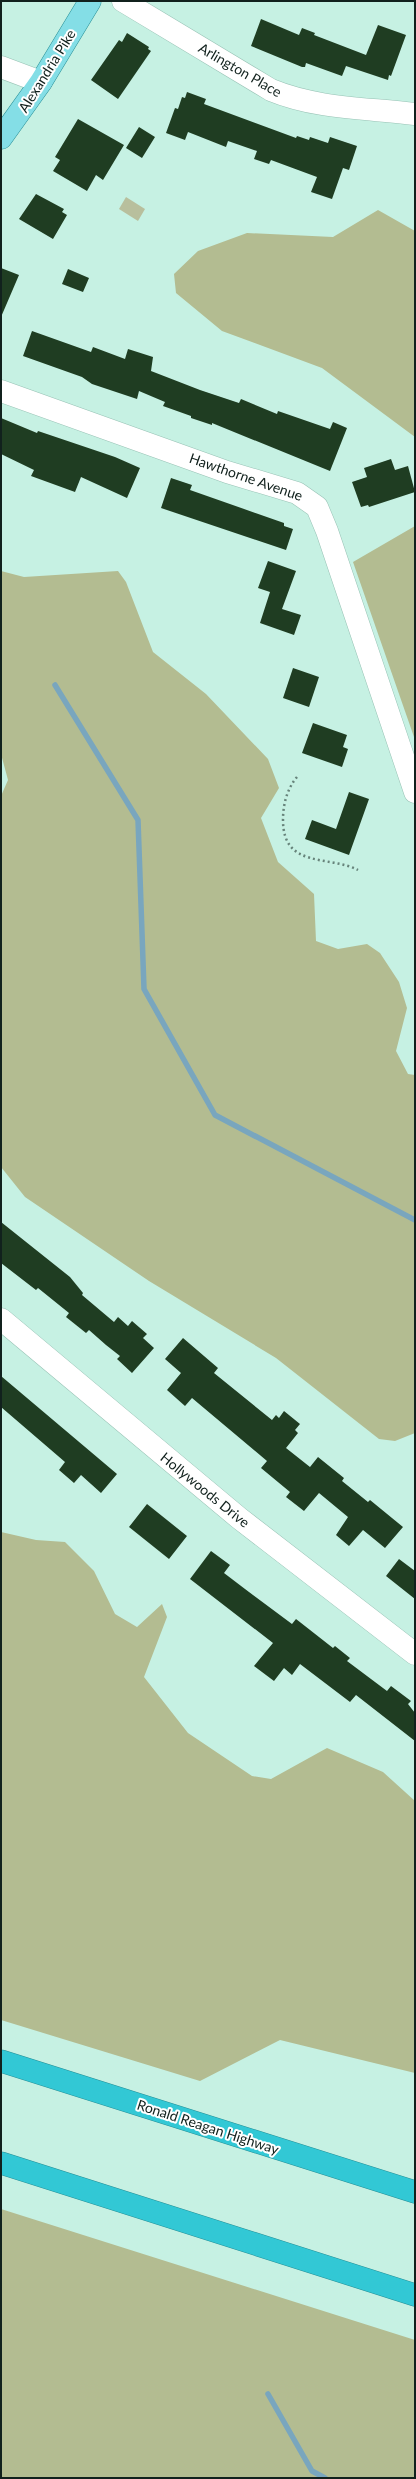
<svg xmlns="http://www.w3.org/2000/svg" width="416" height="2479" font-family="Lato,sans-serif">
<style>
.green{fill:#b8bf9d}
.forest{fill:#b3bc91}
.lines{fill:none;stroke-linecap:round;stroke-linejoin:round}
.stream{stroke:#79a6be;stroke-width:5.5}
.building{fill:#1f3d22}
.minor-casing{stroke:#98c2b5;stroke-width:23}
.major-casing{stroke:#268e95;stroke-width:23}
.highway-casing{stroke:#268e95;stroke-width:23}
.path{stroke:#67847b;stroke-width:2.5;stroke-dasharray:2 3;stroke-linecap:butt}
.minor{stroke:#fff;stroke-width:22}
.major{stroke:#84dee6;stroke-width:22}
.highway{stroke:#32c8d5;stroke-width:22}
.labels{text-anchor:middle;stroke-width:4;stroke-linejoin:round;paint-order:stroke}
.street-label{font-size:14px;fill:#11211d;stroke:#fff}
</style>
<rect width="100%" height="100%" fill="#c6f1e3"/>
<path class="green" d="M126,197L145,209L138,221L119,209Z"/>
<path class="forest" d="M378,210L415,231V437L322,368L222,331L176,293L174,274L198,251L247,233L333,237Z
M415,526V736L414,737L353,562Z
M1,571L24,577L118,571L126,582L153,652L206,694L268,759L279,788L261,818L278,862L314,894L316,941L338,949L367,944L380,953L399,982L407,1008L396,1051L408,1074L415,1075V1433L395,1441L379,1439L276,1358L149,1281L25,1197L1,1167V796L8,780L1,754Z
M1,1532L36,1540L65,1542L94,1571L115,1614L137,1627L162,1604L167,1617L144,1677L188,1733L252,1776L271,1779L327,1748L383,1772L415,1801V2073L280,2040L200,2081L1,2020Z
M1,2209L415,2340V2478H1Z"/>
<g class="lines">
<path class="stream" d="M55,685L138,820L144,989L215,1115L415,1220
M268,2394L312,2471L325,2478"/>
</g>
<path class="building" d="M261,19L299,35L302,28L315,33L314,35L366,55L378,25L406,35L391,76L389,75L388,80L346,66L342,76L306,63L305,67H302L251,46Z
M127,33L149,47L148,49L151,51L118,99L91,80L119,40L122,42Z
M187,92L206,99L204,104L296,138L297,136L309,140L310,137L328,143L330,137L357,146L349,170L343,168L332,199L311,192L317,177L271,160L269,164L254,159L257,151L228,141L226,147L188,132L185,140L166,133L175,108L178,109L182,97L185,98Z
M78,119L124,145L103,180L96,175L87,191L53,171L60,160L55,157Z
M139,127L155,137L142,158L126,148Z
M36,194L64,209L62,212L67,215L53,239L19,219Z
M1,268L19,275L1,317Z
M68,269L89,278L83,292L62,284Z
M32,331L91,352L93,347L125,359L128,349L153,357L151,371L200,390L239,403L241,399L277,414L278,411L330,429L333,422L347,428L330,471L212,423V425L191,418V416L163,406L165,402L139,391L137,399L92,384L82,377L23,356Z
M1,418L37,433L38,431L115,457L140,468L127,498L81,477L75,492L31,476L34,470L1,454Z
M391,459L395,470L408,466L415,492L369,507L368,505L361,507L352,482L367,477L364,468Z
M171,478L192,485L190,490L284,523V526L293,529L286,550L161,508Z
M268,561L296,571L282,609L301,615L294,635L260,623L270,592L258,588Z
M293,668L319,677L309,707L283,698Z
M313,723L347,735L343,747L348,749L342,767L302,753Z
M349,792L369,799L349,855L305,839L312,820L336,829Z
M1,1222L70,1277L83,1293L82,1295L114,1322L118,1317L128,1326L132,1321L147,1334L143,1338L154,1348L132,1373L117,1359L120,1356L106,1345L89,1330L86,1333L66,1317L69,1313L38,1288L36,1290L1,1263Z
M183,1338L218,1368L214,1373L272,1420L276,1415L279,1418L284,1411L300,1424L295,1430L298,1433L286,1448L310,1467L318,1457L344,1478L342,1481L368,1502L370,1500L403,1527L385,1548L363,1530L349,1546L336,1535L348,1517L319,1493L304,1511L286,1497L290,1492L261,1468L267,1461L192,1398L185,1406L167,1390L181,1373L165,1359Z
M1,1376L117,1474L101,1493L81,1475L74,1483L59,1470L65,1462L1,1407Z
M147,1504L187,1536L169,1559L129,1527Z
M211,1551L230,1565L224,1573L245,1589L292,1624L296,1619L333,1648L335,1646L350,1658L347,1661L387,1691L391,1686L411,1701L408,1704L415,1713V1741L356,1695L350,1702L300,1664L292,1675L284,1668L274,1681L254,1666L273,1643L190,1579Z
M399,1559L415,1571V1599L386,1576Z"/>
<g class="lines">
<g class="minor-casing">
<path id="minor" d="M123,1L271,90C317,109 367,108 415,114
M1,67L41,82
M1,391L227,472L297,493L317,507L327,531L415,792
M1,1319L239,1518L415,1654"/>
</g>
<g class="major-casing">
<path id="major" d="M1,138L41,82L90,1"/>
</g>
<g class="highway-casing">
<path id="highway" d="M1,2061L415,2192
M1,2163L415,2295"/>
</g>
<path class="path" d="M297,777C287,789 283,804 283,820C283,869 329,855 358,870"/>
<use href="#minor" class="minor"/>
<use href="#major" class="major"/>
<use href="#highway" class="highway"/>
</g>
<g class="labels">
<g class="street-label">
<text transform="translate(240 70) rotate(30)" y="5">Arlington Place</text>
<text transform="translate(47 71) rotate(-58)" y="5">Alexandria Pike</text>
<text transform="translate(246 477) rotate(19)" y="5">Hawthorne Avenue</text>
<text transform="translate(205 1490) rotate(39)" y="5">Hollywoods Drive</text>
<text transform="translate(208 2127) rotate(18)" y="5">Ronald Reagan Highway</text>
</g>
</g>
<rect width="416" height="2479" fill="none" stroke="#11211d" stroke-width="4"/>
</svg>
